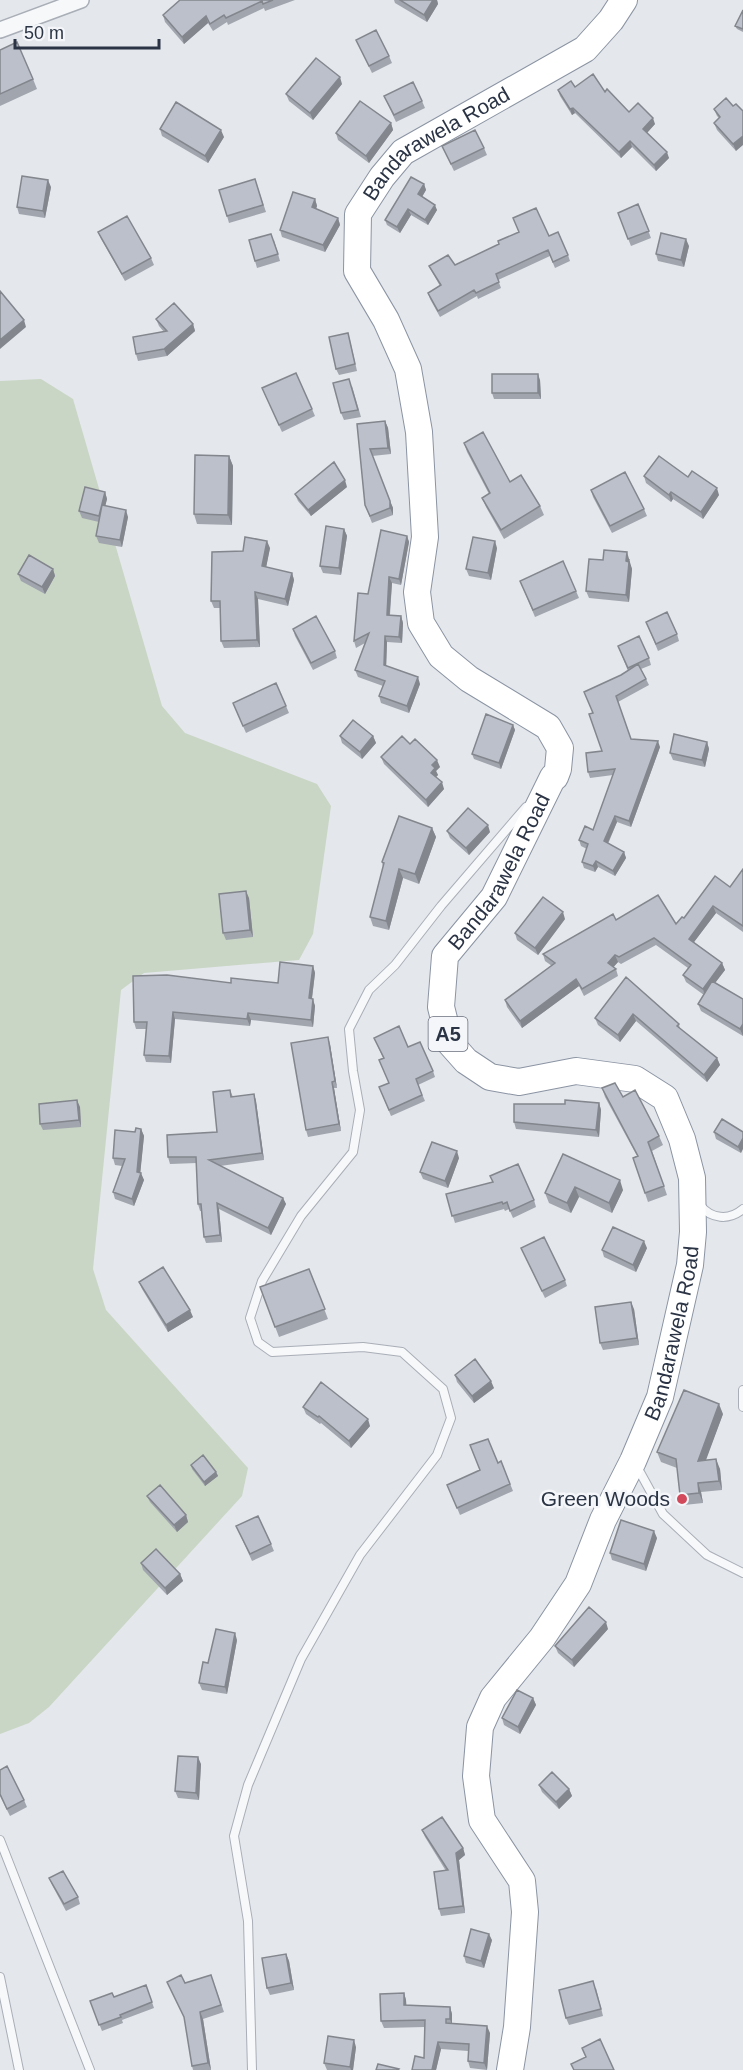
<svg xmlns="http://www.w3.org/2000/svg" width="743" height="2070" font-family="Helvetica,sans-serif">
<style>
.green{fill:#c9d6c5}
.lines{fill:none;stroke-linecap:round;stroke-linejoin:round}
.service-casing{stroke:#a9aeb7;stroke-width:10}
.minor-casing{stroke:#a9aeb7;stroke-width:18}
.trunk-casing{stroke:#8b94a3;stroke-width:28}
.service{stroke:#f7f8fa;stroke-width:8}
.minor{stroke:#f7f8fa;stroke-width:15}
.trunk{stroke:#fff;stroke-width:26}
.wall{fill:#a1a5ae}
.shaded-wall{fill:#83868d}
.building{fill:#bbc0ca;stroke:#83868d;stroke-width:1.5}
.poi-dot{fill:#d1495b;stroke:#f4f6f9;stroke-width:2}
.labels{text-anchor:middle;stroke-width:5;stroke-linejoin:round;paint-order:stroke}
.shield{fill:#f4f6f9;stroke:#676e7b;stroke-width:1.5}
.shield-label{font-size:20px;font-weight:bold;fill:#2b3445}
.street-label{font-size:21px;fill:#2b3445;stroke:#f4f6f9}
.poi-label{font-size:21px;fill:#2b3445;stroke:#f4f6f9;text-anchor:end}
</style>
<rect width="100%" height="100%" fill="#e4e7ec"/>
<path class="green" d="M41,379L73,399L162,706L185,733L317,784L331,806L313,934L299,960L144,973L121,990L93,1269L106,1310L248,1468L242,1496L49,1707L29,1723L0,1734V381Z"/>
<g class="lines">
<g class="service-casing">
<path id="service" d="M700,1205C711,1219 729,1221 743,1209
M743,1390V1407
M636,1465L663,1514L707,1555L743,1573
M0,1840L90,2070
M0,1977L19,2070
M252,2070L248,1921L234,1836L248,1785L301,1659L360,1555L437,1455L451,1418L443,1389L402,1352L363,1347L272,1352L258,1342L250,1318L262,1281L301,1216L353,1152L360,1110L353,1071L349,1029L369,990L395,965L441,906L526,807"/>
</g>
<g class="minor-casing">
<path id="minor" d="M0,30L81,0"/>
</g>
<g class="trunk-casing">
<g id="trunk">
<path id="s1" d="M510,2070L517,2027L525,1912L522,1881L482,1820L476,1776L480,1727L493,1698L542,1638L578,1584L603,1520L633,1461L660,1397L690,1265L693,1232L692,1178L682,1139L665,1098L635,1079L576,1071L519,1082L490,1077L466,1061L450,1043L441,1007L445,956L494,897L553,777H555L558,769L560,748L548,727L469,679L441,656L421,623L417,592L425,537L419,432L408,369L386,320L357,271L358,214L382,177L403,152L585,49L611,20L624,0"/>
</g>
</g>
<use href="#service" class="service"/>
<use href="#minor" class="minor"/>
<use href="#trunk" class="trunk"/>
</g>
<path class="wall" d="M181,0H295L265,11L264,8L228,25L227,22L213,31L208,23L184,44L165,22L163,15Z
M394,0H437L438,4L427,22L395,3Z
M743,10V32L737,29L735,26Z
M356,40L389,56L392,63L372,73Z
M0,50L33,79L37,89L0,106Z
M342,84L313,120L289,101L286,94Z
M575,87L605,92L629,112L655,124L647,133L669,158L656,171L632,147L621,158L575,113L572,115L560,96L558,90Z
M384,96L422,101L425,108L396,122Z
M733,106L736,151L717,130L714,123L719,118L717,116L714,109Z
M391,123L393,130L369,163L338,140L336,133Z
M160,129L224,137L208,163L162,136Z
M442,146L484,148L487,155L454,171Z
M255,179L266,212L229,223L227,216Z
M424,184L426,190L422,197L437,210L428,225L411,215L400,233L387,225L385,220Z
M51,187L45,218L19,214L17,207Z
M315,199L317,206L316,209L338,218L340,225L325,252L282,237L280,230Z
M638,204L651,238L631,246L618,213Z
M98,232L151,258L154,265L125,281L101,239Z
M549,236L568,255L570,261L555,268L550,256L498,280L501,288L478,299L477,296L440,317L430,299L428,293L440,286L432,272L429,266L455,265Z
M274,240L280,261L257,268L255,261Z
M689,246L684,267L658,261L656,254Z
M156,319L193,324L195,331L167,356L138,361L136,354L164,332L159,326Z
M348,333L350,340L357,371L339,375L336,369Z
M540,380L541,399H494L492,393Z
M352,386L361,417L344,420L341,413Z
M262,388L312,409L315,416L282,432Z
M385,421L388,428L391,454L372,456L393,508V515L372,523L365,505L357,424Z
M464,443L540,506L544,515L504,539L486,507L482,498L489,494L467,452Z
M229,456L233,466L232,525L197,524L194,514Z
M644,476L688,477L719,495L703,519L673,499L671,502L646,483Z
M347,487L311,516L298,501L295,494Z
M591,490L644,509L647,516L612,533L593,497Z
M105,492L107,499L105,506L128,517L122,547L99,543L96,536L99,522L82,518L79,511Z
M344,529L347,536L341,575L323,573L320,566Z
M407,536L409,542L401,585L392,583L390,615L401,616L403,623L402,643L387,642L386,666L420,684L409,713L381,703L379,696L383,686L358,677L355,670L365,643L356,648L354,641L368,594Z
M270,548L266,567L292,573L294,580L288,606L258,599L260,647L224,648L221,641L220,608H214L211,601L243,551Z
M497,548L491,580L469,576L466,569Z
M630,559L629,562L632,569L629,602L589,598L586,591L603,560Z
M53,569L55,576L45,594L21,581L18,574Z
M520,581L576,591L579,598L535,617Z
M646,622L677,634L679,641L658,651Z
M293,629L335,651L337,658L313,670L295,636Z
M618,646L649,658L651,665L641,669L649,685L618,702L631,739L660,747L631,827L617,822L608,844L624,852L626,858L615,876L598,867L595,872L584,868L582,862L587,849L581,846L579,840L593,830L613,775L590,778L588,772L602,751L592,713L621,675L628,671Z
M233,703L286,706L289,713L246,733Z
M513,725L515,730L501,769L474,759L472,754Z
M340,736H373L376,743L362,759L342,743Z
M707,742L709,749L705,767L673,760L670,753Z
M410,744L440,767L436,771L438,775L436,777L444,789L428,807L384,764L381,757Z
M432,828L436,837L419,884L403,878L389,930L373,926L370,917L383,867L382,862Z
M447,831L490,832L469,855L450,838Z
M743,869V932L716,913L694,942L722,963L725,970L715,983L743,999V1036L701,1011L698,1004L704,995L686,982L683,975L688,968L656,945L621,964L618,962L613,967L616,969L618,976L584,996L579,986L522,1028L507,1007L505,1000L552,966L545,961L543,954L616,920L676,924L730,887Z
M249,898L253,937L226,940L223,933Z
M565,919L538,955L517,940L515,933Z
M313,966L315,973L312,999L315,1006L313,1027L251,1020L250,1026L175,1019L171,1063L146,1062L144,1055L146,1029H136L134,1022L231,983H278Z
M626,977L679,1024L680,1029L717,1058L720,1065L707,1082L636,1021L620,1042L598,1025L595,1018Z
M374,1038L408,1047L433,1071L435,1077L418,1085L425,1101L391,1116L379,1087L389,1083L379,1060L383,1058Z
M330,1044L337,1088H334L341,1131L308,1137L306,1130Z
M602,1088L623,1097L659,1136L663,1145L652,1151L667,1195L648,1202L633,1158L637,1156L605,1097Z
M230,1090L233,1097L254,1094L256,1101L264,1160L220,1166L283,1198L286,1204L271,1235L219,1209L222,1242L206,1243L204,1237L201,1211H200L198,1204L197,1163L170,1164L168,1157L217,1132Z
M599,1103L601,1110L599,1137L516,1129L514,1122L565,1104Z
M80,1107L81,1127L43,1130L40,1124Z
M141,1129L144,1136L140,1173L144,1180L134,1206L115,1199L113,1192L122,1166L115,1165L113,1158L135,1132Z
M714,1132H743L741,1153L716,1139Z
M563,1154L623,1190L612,1213L579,1197L571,1213L549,1203L545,1193Z
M459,1158L448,1188L423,1179L420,1172Z
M446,1194L534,1200L536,1207L513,1218L509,1209L505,1211L504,1209L455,1223Z
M521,1248L565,1280L567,1286L545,1298Z
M647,1248L636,1272L604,1257L602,1250Z
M309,1269L328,1319L279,1337L260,1287Z
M139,1282L193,1317L168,1332L142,1289Z
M634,1309L639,1345L603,1350L600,1343Z
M455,1375L494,1388L474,1403L457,1382Z
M303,1407L370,1426L351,1448L321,1423L320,1424L306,1414Z
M723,1414L705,1461L720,1469L722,1490L701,1492L703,1503L684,1505L680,1495L677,1468L661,1462L657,1452Z
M501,1461L513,1491L460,1515L450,1491L480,1470Z
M191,1465L216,1472L218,1476L205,1486L192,1469Z
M147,1496L186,1515L188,1522L177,1532L150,1502Z
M236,1526L271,1544L274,1551L252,1561Z
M657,1538L646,1571L612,1560L610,1553Z
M141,1563L180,1574L183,1581L167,1595L143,1570Z
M608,1629L574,1667L558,1653L555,1646Z
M237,1640L227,1694L202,1690L199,1683L208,1663Z
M533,1698L536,1705L520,1734L504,1725L502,1718Z
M201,1764L199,1800L178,1798L175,1791Z
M0,1770L24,1800L27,1807L10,1816L0,1796Z
M539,1785L569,1789L572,1796L559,1809L542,1792Z
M422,1830L463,1848L465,1855L459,1860L465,1913L441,1916L439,1909L446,1871L425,1837Z
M49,1878L78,1897L80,1904L66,1911L52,1885Z
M492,1940L484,1968L466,1963L464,1956Z
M286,1954L289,1961L294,1990L270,1995L267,1988Z
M211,1975L224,2012L203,2019L211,2070H193L192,2066L185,2019L167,1982L185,1983Z
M146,1985L154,2008L122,2020L123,2023L102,2031L90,2001L114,1997Z
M596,1988L603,2016L569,2025L566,2018Z
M404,1993L406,2000V2005L450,2007L452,2014V2023L490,2033L487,2070L470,2068L468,2061V2051L441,2049L436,2070H412L424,2058L425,2027L384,2028L381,2021Z
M356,2047L353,2070H327L324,2063Z"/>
<path class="shaded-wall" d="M433,0H437L438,4L427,22L424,15Z
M206,16L208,23L184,44L182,37Z
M340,77L342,84L313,120L310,113Z
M573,108L575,113L572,115L570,109Z
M653,118L655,124L645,135L643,129Z
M391,123L393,130L369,163L366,156Z
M221,130L224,137L208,163L205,156Z
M743,136V145L736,151L733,144Z
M630,141L632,147L621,158L619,152Z
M667,152L669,158L656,171L654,165Z
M48,180L51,187L45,218L43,211Z
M424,184L426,190L420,200L418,194Z
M315,199L317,206L314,214L312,207Z
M435,205L437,210L428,225L425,220Z
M408,209L411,215L400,233L397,227Z
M338,218L340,225L325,252L323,245Z
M686,239L689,246L684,267L681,260Z
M24,320L26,327L0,349V340Z
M193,324L195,331L167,356L164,349Z
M538,374L540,380L541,399L538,393Z
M385,421L388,428L391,454L388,448Z
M229,456L233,466L232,525L228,515Z
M345,480L347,487L311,516L308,510Z
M717,488L719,495L703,519L701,512Z
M105,492L107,499L101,523L99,516Z
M671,492L673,499L671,502L669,495Z
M390,501L393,508V515L390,508Z
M126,510L128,517L122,547L120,540Z
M344,529L347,536L341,575L339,568Z
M407,536L409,542L401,585L399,579Z
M267,541L270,548L265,573L262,566Z
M495,541L497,548L491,580L488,573Z
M627,552L632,569L629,602L626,595V561Z
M53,569L55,576L45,594L42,587Z
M292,573L294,580L288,606L285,599Z
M389,577L392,583L389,622L387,615Z
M255,592L258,599L260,647L257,640Z
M401,616L403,623L402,643L399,637Z
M385,636L387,642L386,671L384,665Z
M418,677L420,684L409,713L407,706Z
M513,725L515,730L501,769L499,763Z
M373,736L376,743L362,759L360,752Z
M658,741L660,747L631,827L629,821Z
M707,742L709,749L705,767L702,760Z
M437,760L440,767L436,771L438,775L433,780L431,773L432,765Z
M442,782L444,789L428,807L426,800Z
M615,816L617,822L606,847L604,841Z
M488,825L490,832L469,855L466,848Z
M432,828L436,837L419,884L415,874Z
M624,852L626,858L615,876L613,871Z
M596,861L598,867L595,872L593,866Z
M399,869L403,878L389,930L386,921Z
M246,891L249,898L253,937L250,930Z
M713,906L716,913L691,946L689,939Z
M563,912L565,919L538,955L535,948Z
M615,955L618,962L611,970L608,963Z
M722,963L725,970L705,996L703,989Z
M313,966L315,973L311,1005L309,998Z
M576,979L579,986L522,1028L520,1021Z
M313,999L315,1006L313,1027L311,1020Z
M173,1012L175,1019L171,1063L169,1056Z
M248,1013L251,1020L250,1026L247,1019Z
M633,1014L636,1021L620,1042L618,1035Z
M743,1024V1036L740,1029Z
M328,1037L330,1044L337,1088L335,1081Z
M717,1058L720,1065L707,1082L704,1075Z
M332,1082L334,1088L341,1131L339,1124Z
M254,1094L256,1101L264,1160L262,1153Z
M77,1100L80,1107L81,1127L79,1120Z
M599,1103L601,1110L599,1137L596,1130Z
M141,1129L144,1136L140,1176L141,1173L144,1180L134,1206L132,1199L137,1172Z
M743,1138V1149L741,1153L738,1147Z
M457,1151L459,1158L448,1188L445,1181Z
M620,1180L623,1190L612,1213L609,1203Z
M575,1187L579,1197L571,1213L567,1203Z
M283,1198L286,1204L271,1235L268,1228Z
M217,1203L219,1209L222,1242L220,1235Z
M644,1241L647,1248L636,1272L633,1265Z
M631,1302L634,1309L639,1345L637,1338Z
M190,1310L193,1317L168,1332L166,1325Z
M491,1381L494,1388L474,1403L472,1396Z
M719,1404L723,1414L702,1471L698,1461Z
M368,1419L370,1426L351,1448L349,1441Z
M716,1459L720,1469L722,1490L719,1481Z
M216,1472L218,1476L205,1486L204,1482Z
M698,1483L701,1492L703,1503L699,1493Z
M186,1515L188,1522L177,1532L174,1525Z
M654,1531L657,1538L646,1571L644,1564Z
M180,1574L183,1581L167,1595L165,1588Z
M606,1622L608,1629L574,1667L572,1660Z
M235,1633L237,1640L227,1694L225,1687Z
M533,1698L536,1705L520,1734L518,1727Z
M198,1757L201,1764L199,1800L196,1793Z
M569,1789L572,1796L559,1809L556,1802Z
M463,1848L465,1855L459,1860L465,1913L463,1906L456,1853Z
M489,1934L492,1940L484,1968L481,1961Z
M286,1954L289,1961L294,1990L291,1983Z
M404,1993L406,2000L407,2012L404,2005Z
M450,2007L452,2014V2026L450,2019Z
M200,2012L203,2019L211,2070L208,2063Z
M487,2026L490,2033L487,2070L484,2063Z
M354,2040L356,2047L353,2070H351L350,2067Z
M438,2042L441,2049L436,2070H432Z"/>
<path class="building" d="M180,0H273L263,4L262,1L226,18L224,15L210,24L206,16L182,37L163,15Z
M400,0H433L424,15Z
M743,10V29L735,26Z
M376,30L389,56L369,66L356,40Z
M17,42L33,79L0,94V50Z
M316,58L340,77L310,113L286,94Z
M593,74L605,92L607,89L629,112L638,103L653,118L643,129L667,152L654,165L630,141L619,152L573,108L570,109L558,90L571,81L575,87Z
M413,82L422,101L394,115L384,96Z
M726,98L733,106L736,104L743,111V136L733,144L714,123L720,117L714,109Z
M360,101L391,123L366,156L336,133Z
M176,102L221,130L205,156L160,129Z
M475,130L484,148L451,164L442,146Z
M22,176L48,180L43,211L17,207Z
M411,177L424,184L418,194L435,205L425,220L408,209L397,227L385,220Z
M255,179L263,205L227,216L219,190Z
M293,192L315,199L312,207L338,218L323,245L280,230Z
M638,204L649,231L628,239L618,213Z
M536,208L549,236L558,232L568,255L553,262L548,250L496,274L499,282L476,293L474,290L438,311L428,293L441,285L429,266L448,255L455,265L499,244L498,241L519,232L513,218Z
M127,216L151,258L122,274L98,232Z
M661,233L686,239L681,260L656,254Z
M271,234L278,254L255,261L249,240Z
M0,291L24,320L0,340Z
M174,303L193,324L164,349L136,354L133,337L167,331L156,319Z
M348,333L355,364L336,369L329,337Z
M296,373L312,409L279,425L262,388Z
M492,374H538V393H492Z
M349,379L358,410L341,413L333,383Z
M385,421L388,448L370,449L390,501V508L370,516L365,505L357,424Z
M483,432L510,482L521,475L540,506L501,530L482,498L490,493L464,443Z
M195,455L229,456L228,515L194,514Z
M659,456L688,477L692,471L717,488L701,512L671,492L669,495L644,476Z
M334,462L345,480L308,510L295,494Z
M625,472L644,509L610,526L591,490Z
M85,487L105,492L99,516L79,511Z
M102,505L126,510L120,540L96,536Z
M326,526L344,529L339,568L320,566Z
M381,530L407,536L399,579L389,577L387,615L401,616L399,637L385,636L384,665L418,677L407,706L379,696L385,681L355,670L369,633L354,641L358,593L368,594Z
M245,537L267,541L262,566L292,573L285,599L255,592L257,640L221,641L220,601H211L212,552L243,551Z
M473,537L495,541L488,573L466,569Z
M604,550L627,552L626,561L629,562L626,595L586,591L589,559L603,560Z
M29,555L53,569L42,587L18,574Z
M563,561L576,591L533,610L520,581Z
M667,612L677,634L656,644L646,622Z
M316,616L335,651L311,663L293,629Z
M639,636L649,658L628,668L618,646Z
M638,664L646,679L616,696L631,739L658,741L629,821L615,816L604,841L624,852L613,871L596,861L593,866L582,862L588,844L579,840L585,826L593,830L615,769L588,772L586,753L602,751L589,714L593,713L584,692L621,675Z
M276,683L286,706L243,726L233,703Z
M486,714L513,725L499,763L472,754Z
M353,720L373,736L360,752L340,736Z
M674,734L707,742L702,760L670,753Z
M402,736L410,744L415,739L437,760L432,765L435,768L431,773L442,782L426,800L381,757Z
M468,808L488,825L466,848L447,831Z
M399,816L432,828L415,874L399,869L386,921L370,917L384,863L382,862Z
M743,869V926L713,906L689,939L722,963L703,989L683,975L691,965L654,938L619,957L615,955L608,963L616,969L582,989L576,979L520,1021L505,1000L555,963L543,954L613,914L616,920L658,895L676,924L682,917L684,918L715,876L730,887Z
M246,891L250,930L223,933L219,894Z
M543,897L563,912L535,948L515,933Z
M280,962L313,966L309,998L313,999L311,1020L248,1013L247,1019L173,1012L169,1056L144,1055L147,1022H134L133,976L167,975L231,983V978L278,983Z
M626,977L679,1024L677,1026L717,1058L704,1075L633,1014L618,1035L595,1018Z
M712,981L743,999V1024L740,1029L698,1004Z
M399,1026L408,1047L420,1042L433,1071L416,1079L422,1095L389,1110L379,1087L389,1083L379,1060L384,1058L374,1038Z
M328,1037L335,1081L332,1082L339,1124L306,1130L291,1043Z
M615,1083L623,1097L635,1090L659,1136L648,1142L664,1186L645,1193L633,1158L638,1156L602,1088Z
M230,1090L231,1097L254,1094L262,1153L209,1160L283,1198L268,1228L217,1203L220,1235L204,1237L201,1204H198L196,1157H168L167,1135L217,1132L213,1092Z
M77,1100L79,1120L40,1124L39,1104Z
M565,1100L599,1103L596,1130L514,1122V1104H565Z
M722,1119L743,1132V1138L738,1147L714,1132Z
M136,1128L141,1129L137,1172L141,1173L132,1199L113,1192L125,1159L113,1158L115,1130L135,1132Z
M432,1142L457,1151L445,1181L420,1172Z
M563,1154L620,1180L609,1203L575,1187L567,1203L545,1193Z
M518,1164L534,1200L510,1211L507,1202L503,1204L502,1202L452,1216L446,1194L493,1182L490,1176Z
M613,1227L644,1241L633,1265L602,1250Z
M544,1237L565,1280L542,1291L521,1248Z
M163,1267L190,1310L166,1325L139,1282Z
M309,1269L325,1309L275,1327L260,1287Z
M631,1302L637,1338L600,1343L595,1307Z
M475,1359L491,1381L472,1396L455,1375Z
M321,1382L368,1419L349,1441L319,1416L318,1417L303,1407Z
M684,1390L719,1404L698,1461L716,1459L719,1481L698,1483L699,1493L680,1495L676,1459L657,1452Z
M488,1439L498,1463L501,1461L510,1484L457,1508L447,1485L480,1470L470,1445Z
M203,1455L216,1472L204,1482L191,1465Z
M160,1485L186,1515L174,1525L147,1496Z
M258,1516L271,1544L250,1554L236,1526Z
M621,1520L654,1531L644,1564L610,1553Z
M156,1549L180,1574L165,1588L141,1563Z
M589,1607L606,1622L572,1660L555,1646Z
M216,1629L235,1633L225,1687L199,1683L203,1662L208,1663Z
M517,1690L533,1698L518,1727L502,1718Z
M178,1756L198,1757L196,1793L175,1791Z
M7,1766L24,1800L7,1809L0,1794V1770Z
M552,1772L569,1789L556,1802L539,1785Z
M442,1817L463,1848L456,1853L463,1906L439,1909L434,1872L448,1870L422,1830Z
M63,1871L78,1897L64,1904L49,1878Z
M471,1929L489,1934L481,1961L464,1956Z
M286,1954L291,1983L267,1988L262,1958Z
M181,1975L185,1983L211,1975L221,2005L200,2012L208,2063L192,2066L184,2017L167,1982Z
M593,1981L601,2009L566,2018L559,1990Z
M146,1985L152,2002L120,2015L121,2017L99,2025L90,2001L112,1993L114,1997Z
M404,1993V2005L450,2007V2019H446V2023L487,2026L484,2063L468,2061L469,2044L438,2042L432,2070H412L415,2056L424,2058L425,2020L381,2021L380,1994Z
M328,2036L354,2040L350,2067L324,2063Z
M600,2039L614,2070H574L571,2064L586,2057L582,2048Z
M378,2064L399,2069L398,2070H376Z"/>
<circle class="poi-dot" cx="682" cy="1499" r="6"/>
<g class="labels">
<rect class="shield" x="428.5" y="1017" width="39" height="34" rx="4.5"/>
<g class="shield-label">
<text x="448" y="1041">A5</text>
</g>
<g class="street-label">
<text dy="7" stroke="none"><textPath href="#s1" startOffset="2331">Bandarawela Road</textPath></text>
<text dy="7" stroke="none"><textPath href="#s1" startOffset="1467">Bandarawela Road</textPath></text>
<text dy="7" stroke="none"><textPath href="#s1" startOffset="800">Bandarawela Road</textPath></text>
</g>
<g class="poi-label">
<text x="670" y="1506">Green Woods</text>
</g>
</g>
<path d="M15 39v9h144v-9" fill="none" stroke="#2b3445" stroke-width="3"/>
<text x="24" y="39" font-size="18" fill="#2b3445" stroke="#f4f6f9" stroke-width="4.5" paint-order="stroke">50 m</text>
</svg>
